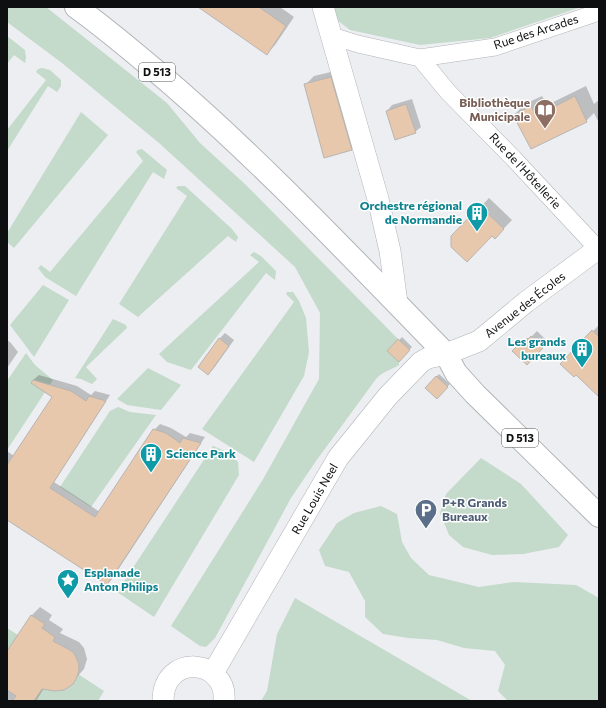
<svg xmlns="http://www.w3.org/2000/svg" width="606" height="708" font-family="Commissioner,sans-serif">
<style>
.green{fill:#c4dacb}
.shadow{fill:#0003}
.building{fill:#e7c8ac;stroke:#b8b5b3}
.lines{fill:none;stroke-linecap:round;stroke-linejoin:round}
.minor-casing{stroke:#b2b4b7;stroke-width:18}
.tertiary-casing{stroke:#b2b4b7;stroke-width:22}
.primary-casing{stroke:#b2b4b7;stroke-width:24}
.minor{stroke:#fff;stroke-width:17}
.tertiary{stroke:#fff;stroke-width:21}
.primary{stroke:#fff;stroke-width:22}
.labels{text-anchor:middle;stroke-width:3;stroke-linejoin:round;paint-order:stroke}
.shield{fill:#fff;stroke:#565758;stroke-width:1}
.shield-label{font-size:11px;font-weight:bold;fill:#0e0f10}
.street-label{font-size:12px;fill:#0e0f10;stroke:#fff}
.education-label{font-size:12px;font-weight:bold;fill:#785e54;stroke:#fff;text-anchor:end}
.culture-label{font-size:12px;font-weight:bold;fill:#0d838f;stroke:#fff;text-anchor:end}
.service-label{font-size:12px;font-weight:bold;fill:#4e5e75;stroke:#fff;text-anchor:start}
</style>
<rect width="100%" height="100%" fill="#eceef1"/>
<path class="green" d="M7,7H46L167,103L200,143L247,186L398,339L387,351L399,362V365C391,370 382,372 376,379L316,461L291,498L215,638L206,647L200,646L171,626L262,481L319,379L320,313L295,267L159,143L62,63L7,22Z
M334,7H581L490,38L420,45L350,30L337,20Z
M7,36L25,50L26,58L25,63L14,55L7,64Z
M42,68L50,70L61,80V86L57,92L48,86L7,151V130L46,80L36,72L38,69Z
M81,112L108,135L14,248L7,242V233Z
M142,149L167,170L164,179L153,172L76,296L45,277L38,268L41,265L50,272L143,161L136,152L138,150Z
M178,186H185L232,229L238,237L236,242L228,236L138,317L119,304L187,196L176,188Z
M254,252L261,256L276,271L275,280L266,273L191,370L167,362L159,354L259,262L250,255Z
M43,285L69,300L34,357L10,325Z
M287,292H293L299,301L306,318L309,352L304,376L254,462L202,429L294,302L286,294Z
M113,319L126,325L127,328L86,367L97,379L92,384L81,379L75,378Z
M26,353L35,365L53,380L7,450V381Z
M148,368L181,385L161,410L127,405L117,399Z
M118,407L130,412L156,415L91,507L60,487L110,411Z
M213,446L225,451L238,462L239,475L154,617L117,592Z
M481,458L521,484L568,535L559,547L523,554L492,555L463,547L449,535L440,513L446,494Z
M381,506L397,514L402,542L411,558L429,575L479,587L514,582L576,585L599,598V701H508L498,691L505,665L495,651L464,648L437,640L408,638L383,634L365,617V601L349,572L325,566L319,550L337,523L354,513Z
M295,598L472,701H261L267,691L277,634Z
M7,628L18,635L7,651Z
M78,674L104,691L98,701H34L37,697L40,684C55,697 71,691 78,674Z"/>
<path class="shadow" d="M200,7H280L294,17L275,45L267,53Z
M339,70L359,141L351,149L305,85L314,76Z
M586,86L594,104L599,100V123L594,113L586,121L514,115L525,104L542,96L547,105Z
M412,99L421,127L415,132L387,111L392,105Z
M489,198L512,220L495,238L492,235L452,237Z
M599,325V397L576,373L561,364Z
M537,331L548,342L527,363L514,351L527,338H530Z
M225,333L234,340L214,368L208,374L219,339Z
M402,337L412,347L399,361L389,351Z
M7,340L10,342L18,352L7,368Z
M439,374L450,384L437,397L426,388Z
M39,375L77,386L91,395L95,391L110,395L54,482L100,512L154,430L160,424L171,428L186,437L190,433L205,437L112,579L107,584L7,519V451L14,456L54,396L33,380Z
M40,607L52,615L49,620L63,629L60,633L79,642L84,648L87,659L84,669L68,687L44,688L36,701H10L7,699V653L32,615Z"/>
<path class="building" d="M198,7H259L286,26L267,55Z
M331,77L352,150L324,158L304,84Z
M575,96L587,122L531,149L513,115L531,106L536,116Z
M406,104L416,133L395,140L386,111Z
M480,206L504,229L495,239L492,236L467,262L451,247V236Z
M592,330L599,337V397L576,375L574,377L560,364Z
M531,336L543,348L527,365L512,351L520,343H524Z
M219,338L229,346L208,375L198,367Z
M398,339L410,350L399,362L387,351Z
M436,376L448,387L437,399L425,388Z
M33,380L71,391L86,401L89,396L106,401L50,488L95,517L153,429L166,433L180,443L183,438L201,443L107,585L7,520V465L52,397L31,383Z
M31,615L45,624L42,628L55,637L53,641L68,649L73,652L76,657L78,662L79,668L78,674L76,679L73,684L69,687L64,690L55,691L42,689L34,701H12L16,696L7,690V651Z"/>
<g class="lines">
<g class="minor-casing">
<path id="minor" d="M332,36L358,44L420,58L495,47L599,12
M420,58L448,92L514,159L598,249"/>
</g>
<g class="tertiary-casing">
<path id="tertiary" d="M323,7L378,199L390,251L397,303
M213,673L338,458L388,396L421,362L428,358L446,354L479,341L526,302L599,248
M163,701C163,652 228,659 224,701"/>
</g>
<g class="primary-casing">
<path id="primary" d="M76,7C104,27 130,49 156,71C259,158 352,258 446,354L456,373L475,394L599,516"/>
</g>
<use href="#minor" class="minor"/>
<use href="#tertiary" class="tertiary"/>
<use href="#primary" class="primary"/>
</g>
<defs>
<g id="library-pin" transform="scale(1.15)"><path d="M0 17L-7.5 6A9.5 9.5 0 1 1 7.5 6Z" fill="#8d6e63" stroke="#fff"/><path d="M-6-4Q-3-5.5-.7-3.5V5Q-3 3-6 4ZM6-4Q3-5.5 .7-3.5V5Q3 3 6 4Z" fill="#fff"/></g>
<g id="building-pin" transform="scale(1.15)"><path d="M0 17L-7.5 6A9.5 9.5 0 1 1 7.5 6Z" fill="#0f9aa8" stroke="#fff"/><path d="M-4-6H4V6H1V3H-1V6H-4ZM-2.5-4.3h1.7v1.8h-1.7ZM.8-4.3h1.7v1.8H.8ZM-2.5-1h1.7V.8h-1.7ZM.8-1h1.7V.8H.8Z" fill="#fff"/></g>
<g id="parking-pin" transform="scale(1.15)"><path d="M0 17L-7.5 6A9.5 9.5 0 1 1 7.5 6Z" fill="#5c6f8a" stroke="#fff"/><path d="M-3.5-5.5H1a3.5 3.5 0 0 1 0 7H-1V5.5H-3.5ZM-1-3.4V-.6H.8a1.4 1.4 0 0 0 0-2.8Z" fill="#fff"/></g>
<g id="sight-pin" transform="scale(1.15)"><path d="M0 17L-7.5 6A9.5 9.5 0 1 1 7.5 6Z" fill="#0f9aa8" stroke="#fff"/><path d="M0-6L1.8-2.2L6-1.7L2.9 1.2L3.7 5.4L0 3.3L-3.7 5.4L-2.9 1.2L-6-1.7L-1.8-2.2Z" fill="#fff"/></g>
</defs>
<g fill-rule="evenodd">
<use href="#library-pin" x="545" y="110"/>
<use href="#building-pin" x="477" y="213"/>
<use href="#building-pin" x="582" y="349"/>
<use href="#building-pin" x="151" y="454"/>
<use href="#parking-pin" x="426" y="510"/>
<use href="#sight-pin" x="68" y="580"/>
</g>
<g class="labels">
<g class="shield">
<rect x="139" y="63" width="36" height="18" rx="3"/>
<rect x="502" y="429" width="36" height="18" rx="3"/>
</g>
<g class="shield-label">
<text x="157" y="76">D 513</text>
<text x="520" y="442">D 513</text>
</g>
<g class="street-label">
<text transform="translate(536 32) rotate(-18)" y="4">Rue des Arcades</text>
<text transform="translate(525 171) rotate(47)" y="4">Rue de l'Hôtellerie</text>
<text transform="translate(525 305) rotate(-38)" y="4">Avenue des Écoles</text>
<text transform="translate(315 499) rotate(-60)" y="4">Rue Louis Neel</text>
</g>
<g class="education-label">
<text x="530" y="107">Bibliothèque<tspan x="530" dy="14">Municipale</tspan></text>
</g>
<g class="culture-label">
<text x="462" y="210">Orchestre régional<tspan x="462" dy="14">de Normandie</tspan></text>
<text x="566" y="346">Les grands<tspan x="566" dy="14">bureaux</tspan></text>
<text x="166" y="458" text-anchor="start">Science Park</text>
<text x="84" y="577" text-anchor="start">Esplanade<tspan x="84" dy="14">Anton Philips</tspan></text>
</g>
<g class="service-label">
<text x="442" y="507">P+R Grands<tspan x="442" dy="14">Bureaux</tspan></text>
</g>
</g>
<rect width="606" height="708" fill="none" stroke="#0e0f10" stroke-width="16"/>
</svg>
